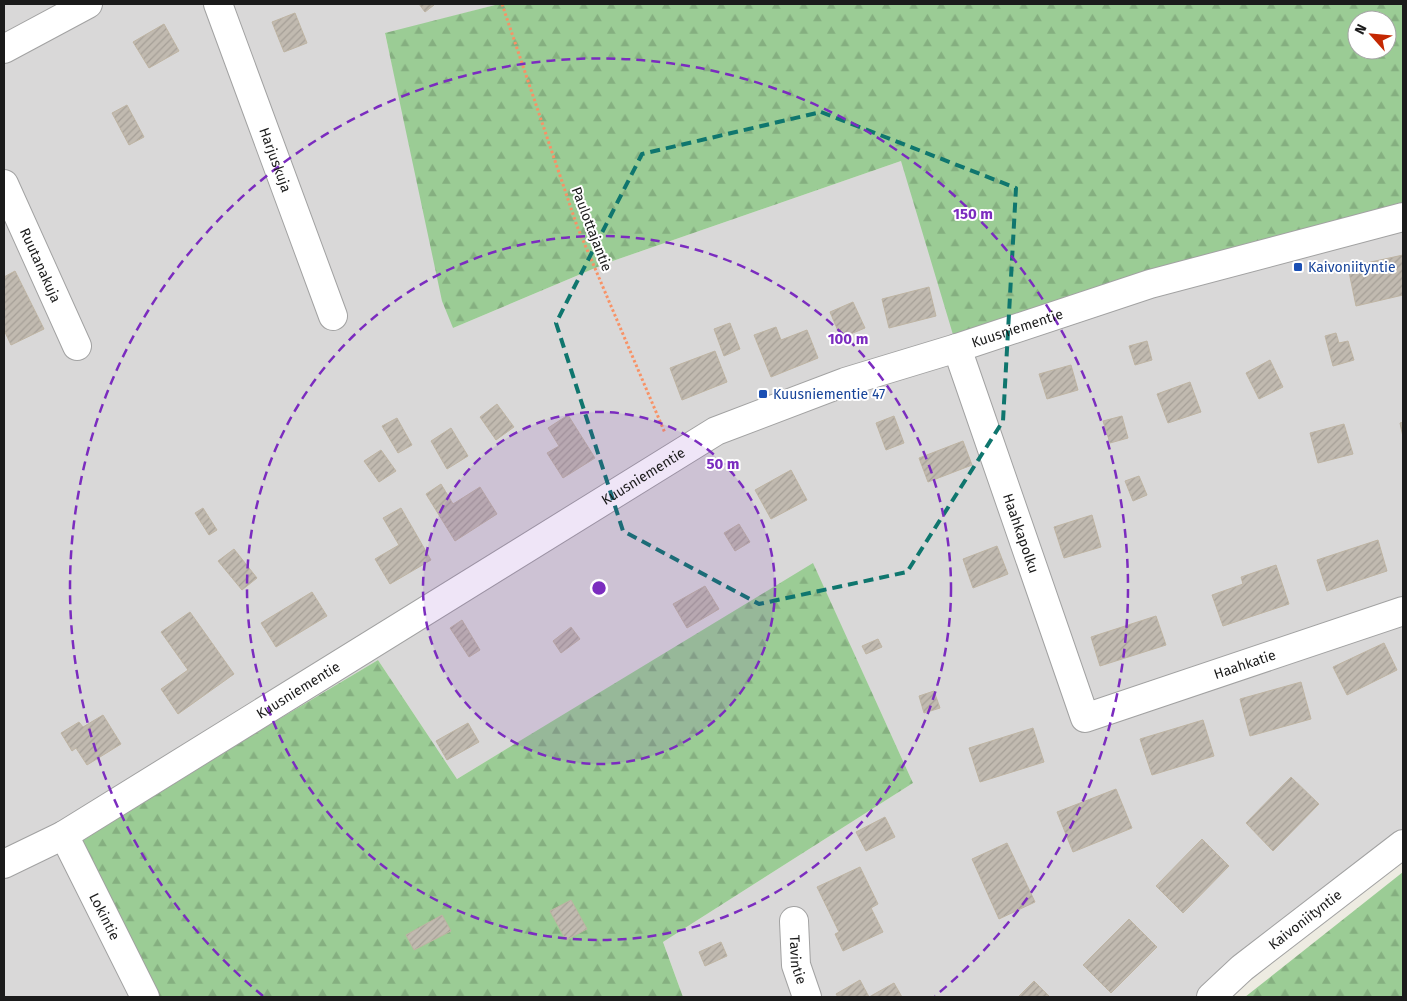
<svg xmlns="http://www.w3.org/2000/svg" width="1407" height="1001" font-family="'Fira Sans',sans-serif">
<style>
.residential{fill:#d9d8d8}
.forest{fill:url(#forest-firs);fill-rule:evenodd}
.building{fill:url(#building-hatch);stroke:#beb4a3}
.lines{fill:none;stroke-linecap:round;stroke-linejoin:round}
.minor-casing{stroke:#a2a2a2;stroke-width:30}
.path{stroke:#f89266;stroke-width:3;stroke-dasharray:2.5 2.5;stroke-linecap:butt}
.minor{stroke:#fff;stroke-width:28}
.marked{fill:none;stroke:#0f766e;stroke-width:4;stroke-dasharray:10 6;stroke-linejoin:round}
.ring{fill:none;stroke:#7b2cbf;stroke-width:2.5;stroke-dasharray:9 6}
.transit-dot{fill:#1a4fb4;stroke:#fff;stroke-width:2}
.labels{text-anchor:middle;stroke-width:4;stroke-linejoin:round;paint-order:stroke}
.street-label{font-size:14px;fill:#1b1b1b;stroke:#fff}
.transit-label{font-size:14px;fill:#164399;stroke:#fff;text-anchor:start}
.centre{fill:#7b2cbf;stroke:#fff;stroke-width:2.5}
.ring-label{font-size:15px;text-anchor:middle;font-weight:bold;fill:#7b2cbf;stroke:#fff;stroke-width:4;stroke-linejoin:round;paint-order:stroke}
</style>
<defs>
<pattern id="forest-firs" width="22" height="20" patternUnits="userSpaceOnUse" patternTransform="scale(1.25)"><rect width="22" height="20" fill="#9bcc95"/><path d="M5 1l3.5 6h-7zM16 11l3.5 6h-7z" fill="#85af80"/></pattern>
<pattern id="building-hatch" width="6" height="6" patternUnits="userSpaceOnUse" patternTransform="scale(1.25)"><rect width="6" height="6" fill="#c1bab0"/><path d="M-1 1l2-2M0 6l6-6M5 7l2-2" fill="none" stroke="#a59f97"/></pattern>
</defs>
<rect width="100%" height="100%" fill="#edebe1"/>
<path class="residential" d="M4,4H499L385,34L453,328L607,263L901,161L1403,217V844L1211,997H683L663,942L913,783L813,564L457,779L378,660L76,840L147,997H4Z"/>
<path class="forest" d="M499,4H1403V217L957,348L901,161L607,263L453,328L442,301L385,33ZM1357,20H1387V50H1357Z
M813,563L913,783L663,942L683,997H147L76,840L378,660L457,779Z
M1403,872V997H1245Z"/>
<path class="building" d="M419,4H434V5L425,12Z
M295,13L307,43L284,52L272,22Z
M164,24L179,51L149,68L133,42Z
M127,105L144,137L129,145L112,113Z
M1403,255V295L1356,306L1348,267Z
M15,271L44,329L11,345L4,330V277Z
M929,287L936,316L889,328L882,299Z
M853,302L865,328L841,338L830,312Z
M730,323L740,349L724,356L714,329Z
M776,327L781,340L807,330L818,358L771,377L754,335Z
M1336,333L1339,343L1348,341L1354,360L1333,366L1325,336Z
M1147,341L1152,360L1135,365L1129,346Z
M715,351L727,382L682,400L670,368Z
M1270,360L1283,387L1259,399L1246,373Z
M1071,365L1078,390L1047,399L1039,374Z
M1190,382L1201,412L1168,423L1157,394Z
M497,404L514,427L496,440L480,417Z
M568,415L595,458L563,478L547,453L559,446L548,428Z
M894,416L904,443L886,450L876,423Z
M1122,416L1128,438L1110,443L1103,421Z
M397,418L412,445L398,453L382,426Z
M1403,422V437L1400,423Z
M1344,424L1353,454L1318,463L1310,433Z
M451,428L468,456L447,469L431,441Z
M963,441L972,465L928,482L919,458Z
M381,450L396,471L379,482L364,461Z
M791,470L807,500L771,519L755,490Z
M1139,476L1147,495L1133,501L1125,481Z
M441,484L453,504L480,487L497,514L455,541L426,494Z
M203,508L217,530L209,535L195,513Z
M401,508L431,560L390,584L375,559L399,545L383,518Z
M1092,515L1101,547L1064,558L1054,527Z
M739,524L750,542L735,551L724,533Z
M1378,540L1387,571L1327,591L1317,560Z
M997,546L1008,574L973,588L963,559Z
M234,549L257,578L242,590L218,561Z
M1276,565L1289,604L1223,626L1212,595L1243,584L1241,577Z
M705,586L719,609L687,628L673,604Z
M312,592L327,616L276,647L261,623Z
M190,612L234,674L178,714L161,689L188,670L161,632Z
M1156,616L1166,645L1100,666L1091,637Z
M462,620L480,650L469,657L450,628Z
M571,627L580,639L561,653L553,641Z
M878,639L882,647L866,654L862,646Z
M1384,643L1397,670L1347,695L1333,667Z
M1301,682L1311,719L1250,736L1240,699Z
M934,691L940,708L924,713L919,696Z
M103,715L121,744L87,765L76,748L72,751L61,733L79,722L83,727Z
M1203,720L1214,756L1152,775L1140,739Z
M468,723L479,742L447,760L436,741Z
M1033,728L1044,762L980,782L969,748Z
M1291,777L1319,804L1273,851L1246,823Z
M1116,789L1132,828L1073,852L1057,812Z
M885,817L895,837L866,851L856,832Z
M1202,839L1229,866L1183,913L1156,886Z
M1007,843L1035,902L999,919L972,859Z
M860,867L878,904L871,908L883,932L843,951L835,934L839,932L817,887Z
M571,900L587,929L566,940L550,911Z
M442,915L451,931L414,950L406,935Z
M1129,919L1157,947L1111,993L1083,965Z
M721,942L727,956L705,966L699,952Z
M860,980L869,997L894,983L902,997H838L836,994Z
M1034,981L1050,997H1018Z"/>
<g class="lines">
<g class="minor-casing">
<g id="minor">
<path id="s1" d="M218,4L333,316"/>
<path d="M4,49L88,4"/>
<path id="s2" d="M4,184L77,346"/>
<path id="s3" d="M957,348L1085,718L1403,611"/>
<path id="s4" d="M64,835L145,997"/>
<path id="s5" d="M4,864L64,835L716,431L845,382L957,348L1150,284L1403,217"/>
<path id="s6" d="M794,921L796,965L807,997"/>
<path id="s7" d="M1211,997L1242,968L1403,844"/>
</g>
</g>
<path class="path" d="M502,4L577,226L665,433"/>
<use href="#minor" class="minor"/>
</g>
<path class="marked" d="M821,112L1016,188L1003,421L907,572L759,604L623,531L556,323L642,154Z"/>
<circle cx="599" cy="588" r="176" fill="#7b2cbf" fill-opacity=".12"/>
<g class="ring">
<circle cx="599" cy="588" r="176"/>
<circle cx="599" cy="588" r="352"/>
<path d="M263 996A529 529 0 1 1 935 996"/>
</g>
<g class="transit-dot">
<rect x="1293" y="262" width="10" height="10" rx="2.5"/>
<rect x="758" y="389" width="10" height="10" rx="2.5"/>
</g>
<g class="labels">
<g class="street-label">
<text dy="5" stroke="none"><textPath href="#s1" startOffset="166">Harjuskuja</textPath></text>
<text transform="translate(592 229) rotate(69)" y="5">Paulottajantie</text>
<text dy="5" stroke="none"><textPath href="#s2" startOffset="89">Ruutanakuja</textPath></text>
<text dy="5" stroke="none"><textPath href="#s5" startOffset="1152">Kuusniementie</textPath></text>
<text dy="5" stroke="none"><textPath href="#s5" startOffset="748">Kuusniementie</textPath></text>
<text dy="5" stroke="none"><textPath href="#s3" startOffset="196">Haahkapolku</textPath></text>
<text dy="5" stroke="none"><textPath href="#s3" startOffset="560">Haahkatie</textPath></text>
<text dy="5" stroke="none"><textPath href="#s5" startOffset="342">Kuusniementie</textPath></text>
<text dy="5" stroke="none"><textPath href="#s4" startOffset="91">Lokintie</textPath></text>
<text dy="5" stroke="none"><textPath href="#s7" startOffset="122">Kaivoniityntie</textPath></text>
<text dy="5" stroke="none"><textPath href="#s6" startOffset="39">Tavintie</textPath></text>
</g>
<g class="transit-label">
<text x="1308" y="272">Kaivoniityntie</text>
<text x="773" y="399">Kuusniementie 47</text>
</g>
</g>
<circle cx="599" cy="588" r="8" class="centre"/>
<g class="ring-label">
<text x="973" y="219">150 m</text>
<text x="848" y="344">100 m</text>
<text x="723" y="469">50 m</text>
</g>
<rect width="1407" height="1001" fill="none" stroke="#1b1b1b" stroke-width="10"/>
<g transform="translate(1372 35) rotate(297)"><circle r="24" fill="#ffffff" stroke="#a4a4a4"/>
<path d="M0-4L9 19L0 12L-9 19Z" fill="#c42802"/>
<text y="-8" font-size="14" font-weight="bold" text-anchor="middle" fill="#1b1b1b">N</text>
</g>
</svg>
